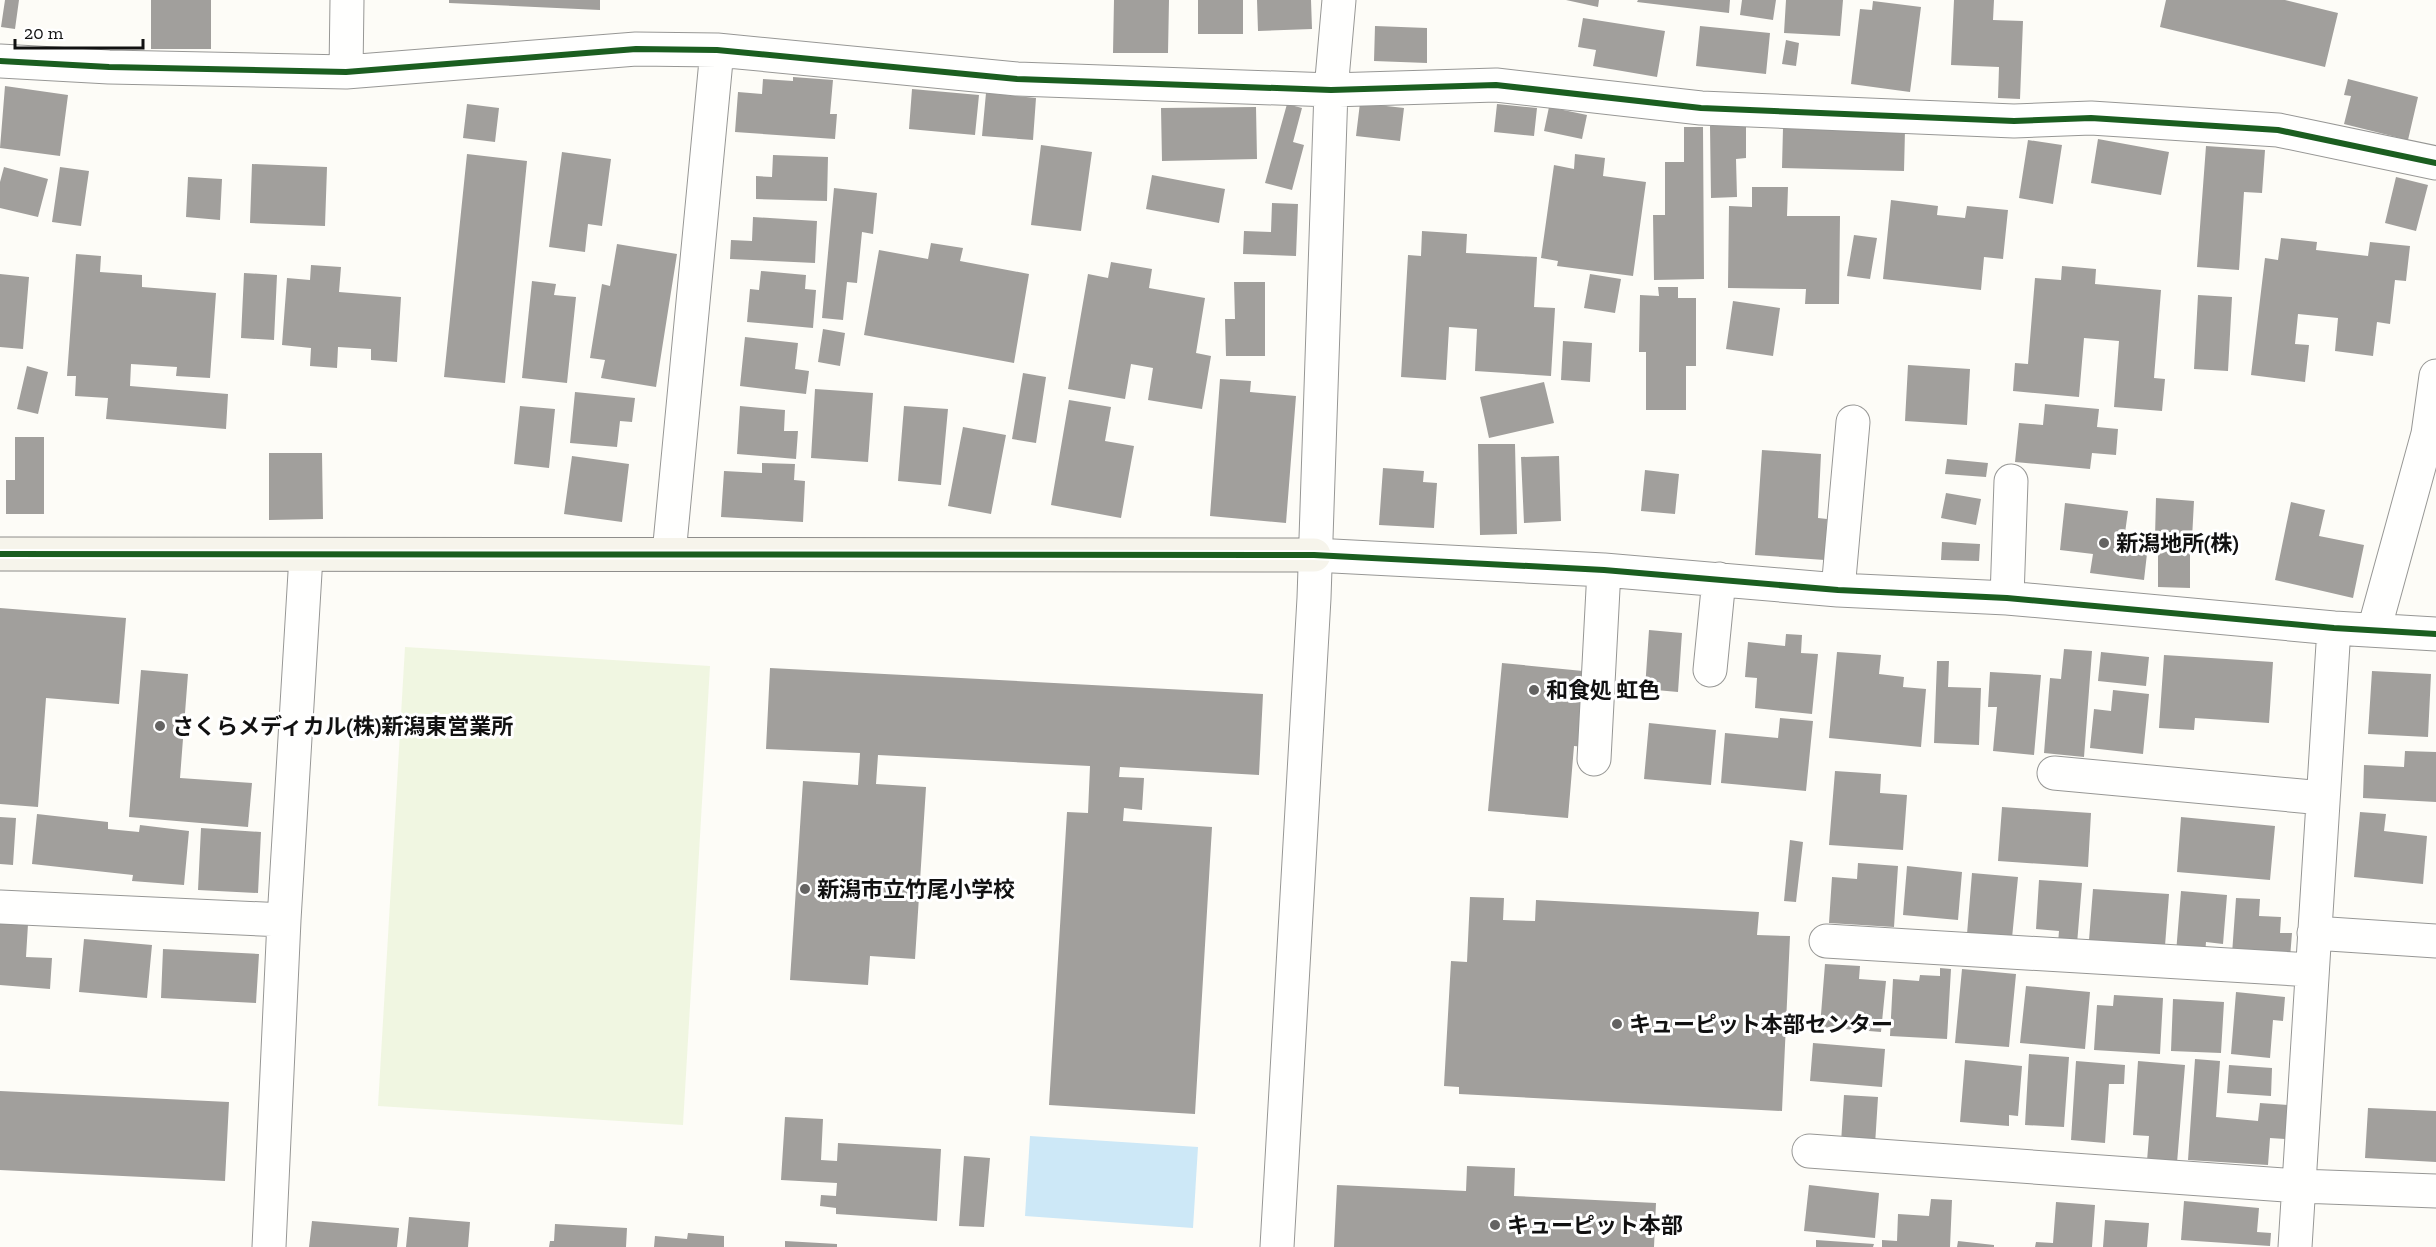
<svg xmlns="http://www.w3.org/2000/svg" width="2436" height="1247" font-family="'Zilla Slab','Noto Sans JP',serif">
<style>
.pitch{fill:#f0f6e1}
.water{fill:#cde8f7}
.building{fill:#a19f9c}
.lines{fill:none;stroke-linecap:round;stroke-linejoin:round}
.street-casing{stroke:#979795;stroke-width:35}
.secondary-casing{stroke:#8e8d8b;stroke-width:35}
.street{stroke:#fffffe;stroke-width:33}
.secondary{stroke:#f6f4eb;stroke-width:33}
.cycleway-casing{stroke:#fff;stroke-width:10}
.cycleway{stroke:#1b5e20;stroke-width:6}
.poi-dot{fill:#646362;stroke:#fff;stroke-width:2}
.labels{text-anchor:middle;stroke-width:6;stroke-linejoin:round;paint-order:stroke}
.poi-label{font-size:22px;font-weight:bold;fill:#111;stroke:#fff;text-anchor:start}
</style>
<rect width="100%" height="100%" fill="#fdfcf7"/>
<path class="pitch" d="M405,647L710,666L683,1125L378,1106Z"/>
<path class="water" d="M1030,1136L1198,1147L1193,1228L1025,1216Z"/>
<path class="building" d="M5,0H19L15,29L1,27Z
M151,0H211V49H151Z
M449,0H600V10L449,3Z
M1114,0H1169L1168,53H1113Z
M1198,0H1243V34H1198Z
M1257,0H1311L1312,29L1258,31Z
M1566,0H1599L1598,7Z
M1638,0H1730L1729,13L1637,2Z
M1742,0H1776L1773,20L1740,15Z
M1786,0H1843L1840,36L1784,33Z
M1954,0H1994L1993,20L2023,21L2020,99L1998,98L1999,67L1951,65Z
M2166,0H2285L2338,13L2325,67L2160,27Z
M1873,1L1921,7L1910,92L1851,84L1860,9L1872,10Z
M1583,18L1665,31L1657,77L1593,66L1596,50L1578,47Z
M1375,26L1427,28V63L1374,61Z
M1700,26L1770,33L1766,74L1696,66Z
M1786,40L1799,43L1796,66L1782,64Z
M793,77L833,80L830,114H837L835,139L735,132L738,92L762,94L763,79L793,81Z
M2348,79L2418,97L2408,140L2344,124L2351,96L2344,95Z
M5,86L68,95L60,156L0,148Z
M912,89L979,95L975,135L909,129Z
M986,93L1036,98L1033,140L982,136Z
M1360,103L1404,108L1400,141L1356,136Z
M467,104L499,108L495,142L463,138Z
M1287,104L1302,108L1293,142L1304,145L1292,190L1265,183Z
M1497,104L1537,108L1534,136L1494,132Z
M1256,107L1257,159L1162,161L1161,108Z
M1549,107L1587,115L1582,139L1544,131Z
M1746,124V158L1736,159L1737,197L1711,198L1710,126Z
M1684,127H1703L1704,279L1654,280L1653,215H1665V162H1684Z
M1783,128L1905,130L1904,171L1782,168Z
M2098,139L2169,152L2161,195L2091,183Z
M2028,140L2062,145L2053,204L2019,198Z
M1041,145L1092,152L1081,231L1031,225Z
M2206,146L2265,150L2262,193L2244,192L2239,270L2197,267Z
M562,152L611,159L602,226L588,224L585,252L549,247Z
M467,154L527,161L505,383L444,377Z
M1575,154L1605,158L1603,176L1646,182L1633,276L1557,266L1558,261L1541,258L1554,165L1574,169Z
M773,155L828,157L827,201L756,199V176L772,177Z
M252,164L327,167L325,226L250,223Z
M4,167L48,179L38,217L0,208V182Z
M60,167L89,171L81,226L52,222Z
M1152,175L1225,189L1219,223L1146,209Z
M188,177L222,179L220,220L186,217Z
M2396,177L2428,185L2416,231L2385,223Z
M1752,187H1788L1787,216H1840L1839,304H1805L1806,289L1728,288L1729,206L1752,207Z
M834,188L877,193L873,234L862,232L857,283L847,282L843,320L822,318Z
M1891,200L1938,206L1937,215L1965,218L1967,206L2008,210L2003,259L1984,257L1981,290L1883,279Z
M1272,203L1298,204L1296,256L1243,254L1244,231L1271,232Z
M753,217L817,221L815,263L730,259L731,240L752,241Z
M1422,231L1467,234L1466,253L1537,257L1534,307L1555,308L1551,376L1475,371L1477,329L1449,327L1446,380L1401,377L1408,255L1421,256Z
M1854,235L1877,238L1870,279L1847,276Z
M2281,238L2317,242L2316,250L2368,256L2370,242L2410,246L2406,281L2395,280L2390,324L2377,322L2373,356L2335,351L2338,318L2298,314L2295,344L2309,345L2305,382L2251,375L2265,258L2278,260Z
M931,243L963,248L960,261L1029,274L1014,363L864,335L879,250L928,259Z
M617,244L677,254L656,387L601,378L605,360L590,358L602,284L610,286Z
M76,254L101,256L100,272L142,275V287L216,293L210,378L176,376L177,367L131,364L130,386L228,394L226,429L106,419L108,398L75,396L76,376H67Z
M1111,262L1152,269L1149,288L1205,298L1196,353L1211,356L1202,409L1148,400L1153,368L1131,364L1125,399L1068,389L1088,274L1108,278Z
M311,265L341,267L339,292L401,297L397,362L371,360V349L338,347L337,368L310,366L311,348L282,345L287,278L310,280Z
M2062,266L2096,269L2095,284L2161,290L2154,378L2165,379L2162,411L2114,407L2119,341L2084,338L2079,397L2013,391L2015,363L2028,364L2035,278L2061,280Z
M761,271L806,275L805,289L816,290L813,328L747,322L750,289L759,290Z
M244,273L277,275L274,340L241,338Z
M0,274L29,277L23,349L0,347Z
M1590,274L1621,279L1615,313L1584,308Z
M532,281L556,284L554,295L576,297L567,383L522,378Z
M1234,282H1265V356H1226L1225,319H1235Z
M1658,287H1678V298H1696V366H1686V410H1646V352H1639L1640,295L1659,296Z
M2198,295L2232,297L2228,371L2194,369Z
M1733,301L1780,308L1773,356L1726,349Z
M823,329L845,333L840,366L818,362Z
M745,337L798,343L795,369L809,371L806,394L740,386Z
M1563,341L1592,343L1590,382L1561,380Z
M1908,365L1970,369L1967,425L1905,421Z
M27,366L48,372L38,414L17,409Z
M1023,373L1046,377L1036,443L1012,439Z
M1220,379L1251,381L1250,392L1296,396L1286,523L1210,516Z
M1544,382L1554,423L1489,438L1480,397Z
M815,389L873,393L868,462L811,458Z
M575,392L635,398L632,422L620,421L617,447L570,443Z
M1069,400L1111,407L1105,441L1134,446L1121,518L1051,505Z
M2045,404L2099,409L2097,427L2118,429L2116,455L2092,453L2090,469L2015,462L2019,423L2043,425Z
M520,406L555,409L549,468L514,464Z
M740,406L785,410L784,431H798L796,459L737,454Z
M904,406L948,409L941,485L898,481Z
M963,427L1006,435L991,514L948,506Z
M15,437H44V514H6V480H15Z
M1478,444H1515L1517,534L1480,535Z
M1762,450L1821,454L1818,518L1827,519L1825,560L1755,555Z
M269,453H322L323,519L269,520Z
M572,456L629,464L622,522L564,514Z
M1559,456L1561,521L1524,523L1521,457Z
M1947,459L1988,463L1986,477L1945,474Z
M762,463L795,464L794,480L805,481L803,522L721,517L724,471L762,473Z
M1383,468L1424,471L1423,482L1437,483L1434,528L1379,525Z
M1645,470L1679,474L1675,514L1641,511Z
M1946,493L1981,499L1976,525L1941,518Z
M2156,498L2194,501L2192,539L2155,537Z
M2291,502L2325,510L2319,536L2364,545L2353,598L2275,580Z
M2065,503L2128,511L2125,533L2149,536L2144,580L2090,573L2093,554L2060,550Z
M1942,542L1980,544L1979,561L1941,560Z
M2158,551L2190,552V588L2158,587Z
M0,608L126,618L119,704L46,698L38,807L0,804Z
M1649,630L1682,633L1678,692L1645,689Z
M1786,634L1802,635L1801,653L1818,654L1812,714L1755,708L1757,678L1745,677L1748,642L1785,646Z
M2064,649L2092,651L2084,757L2044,753L2050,678L2061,679Z
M1837,652L1881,655L1879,674L1904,677L1903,687L1926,689L1921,747L1829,738Z
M2101,652L2149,657L2146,686L2098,681Z
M2164,655L2273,662L2269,723L2195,718L2194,730L2159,728Z
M1937,661H1949L1948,687L1981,688L1979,745L1934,743Z
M1502,663L1583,671L1580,713L1588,714L1585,747L1574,746L1568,818L1488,811Z
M770,668L1263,694L1259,775L1120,767L1119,777L1144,778L1142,810L1124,808L1123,821L1212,827L1195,1114L1049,1105L1067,812L1088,813L1090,766L878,755L876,784L926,787L915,959L870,956L868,985L790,980L803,781L858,785L860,753L766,749Z
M141,670L188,674L180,778L252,783L248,827L129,817Z
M2372,671L2431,674L2428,737L2368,734Z
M1990,672L2041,675L2034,755L1993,751L1997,707H1988Z
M2113,690L2149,694L2143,754L2090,748L2094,709L2111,711Z
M1780,718L1813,721L1806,791L1721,783L1725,733L1778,738Z
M1649,723L1716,730L1711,785L1644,779Z
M2405,751L2436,752V802L2363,798L2364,765L2404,767Z
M1835,771L1881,774L1880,793L1907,795L1903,850L1829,845Z
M2002,807L2091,813L2088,867L1998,861Z
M2360,812L2386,814L2384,831L2427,836L2423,884L2354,877Z
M37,814L108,822V829L139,832L140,825L189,831L184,885L132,881L133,875L32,864Z
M0,817L16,818L13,865L0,864Z
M2181,817L2275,826L2270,880L2177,872Z
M201,828L261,832L258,893L198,890Z
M1790,840L1803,842L1796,902L1784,901Z
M1858,863L1898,866L1894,927L1829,923L1832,877L1857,879Z
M1907,866L1962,872L1958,920L1903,915Z
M1972,873L2018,877L2012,938L1967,934Z
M2039,880L2082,883L2077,944L2058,943L2059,931L2036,929Z
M2093,889L2169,894L2165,946L2089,940Z
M2181,891L2227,895L2223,944L2206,942L2205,955L2176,953Z
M1470,897L1504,898L1503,920L1535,921L1536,900L1759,912L1757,935L1790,936L1782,1111L1459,1094V1087L1444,1086L1451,961L1467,962Z
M2236,898L2260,899L2259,916L2281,917L2280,933H2292L2290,958L2232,954Z
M0,922L28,924L26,957L52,958L50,989L0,985Z
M84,939L152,945L147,998L79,992Z
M163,949L259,954L256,1003L161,998Z
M1825,964L1860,966L1859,979L1886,981L1881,1032L1820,1027Z
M1940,968L1951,969L1947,1039L1890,1036L1893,979L1919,981L1920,975L1940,976Z
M1962,969L2016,974L2009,1047L1955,1043Z
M2026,986L2090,992L2085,1049L2020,1043Z
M2236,992L2285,997L2283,1021L2273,1020L2270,1058L2231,1054Z
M2114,995L2163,998L2160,1054L2094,1050L2097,1005L2113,1006Z
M2173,999L2224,1002L2221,1053L2171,1051Z
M1813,1043L1885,1049L1882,1087L1810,1081Z
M2029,1054L2069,1057L2064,1127L2025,1125Z
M2195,1059L2220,1061L2216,1117L2258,1121L2260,1103L2288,1105L2285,1139L2270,1138L2268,1165L2188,1160Z
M1965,1060L2022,1066L2018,1116L2009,1115V1126L1960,1122Z
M2076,1061L2125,1065L2124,1084H2109L2105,1143L2071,1140Z
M2138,1061L2185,1065L2177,1163L2147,1161L2149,1136L2133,1135Z
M2229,1065L2272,1068L2271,1096L2227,1093Z
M0,1091L229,1102L225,1181L0,1170Z
M1844,1095L1878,1097L1875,1145L1841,1143Z
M2368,1108L2436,1111V1162L2365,1158Z
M785,1117L823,1119L821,1160L837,1161L838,1143L941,1149L937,1221L836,1214V1208L820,1206L821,1195L836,1196L837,1183L781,1180Z
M964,1156L990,1158L984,1227L959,1226Z
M1467,1166L1515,1168L1514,1196L1656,1203L1654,1247H1334L1337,1185L1466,1191Z
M1809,1185L1879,1193L1875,1238L1804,1231Z
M1931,1199L1952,1200L1950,1247H1882V1240L1897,1241L1898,1214L1929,1216Z
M2184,1201L2259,1208L2257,1232L2271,1233L2270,1246L2181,1240Z
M2056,1202L2095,1205L2092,1247H2035L2036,1242L2053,1243Z
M409,1217L470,1222L468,1247H406Z
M2105,1220L2149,1223L2147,1247H2103Z
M312,1221L399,1228L397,1247H309Z
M555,1224L627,1228L626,1247H549L550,1241H554Z
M688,1233L724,1236V1247H654L655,1236L687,1239Z
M1816,1240L1874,1244L1873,1247H1816Z
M785,1241L837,1244V1247H785Z
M1958,1241L1994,1245V1247H1957Z"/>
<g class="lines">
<g class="street-casing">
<path id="street" d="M0,61L109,67L346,72L636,49L717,50L1017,79L1331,90L1496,85L1701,108L2014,121L2091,118L2278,130L2436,163
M346,72L347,0
M669,554L717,50
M1314,555L1604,570L1838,590L2007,598L2334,628L2436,634
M1838,590L1853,422
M2007,598L2011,481
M2374,630L2428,434L2436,376
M1710,670L1719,579
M1594,759L1604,570
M2054,773L2323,798
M0,907L284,920
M2314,933L2436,941
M1826,941L2312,970
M1809,1151L2299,1186L2436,1191
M269,1247L284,920L306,556
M1277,1247L1314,598L1331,90L1339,0
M2295,1247L2334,628"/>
</g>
<g class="secondary-casing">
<path id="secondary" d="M0,554L1314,555"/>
</g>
<use href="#street" class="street"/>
<use href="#secondary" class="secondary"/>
<g class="cycleway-casing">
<path id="cycleway" d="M0,61L109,67L346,72L636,49L717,50L1017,79L1331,90L1496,85L1701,108L2014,121L2091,118L2278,130L2436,163
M0,554L1314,555L1604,570L1838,590L2007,598L2334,628L2436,634"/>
</g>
<use href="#cycleway" class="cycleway"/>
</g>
<g class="poi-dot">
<circle cx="2104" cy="543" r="6"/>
<circle cx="1534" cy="690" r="6"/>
<circle cx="160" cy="726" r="6"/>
<circle cx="805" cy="889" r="6"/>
<circle cx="1617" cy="1024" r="6"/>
<circle cx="1495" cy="1225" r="6"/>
</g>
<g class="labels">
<g class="poi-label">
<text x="2116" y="551">新潟地所(株)</text>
<text x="1546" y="698">和食処 虹色</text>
<text x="172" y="734">さくらメディカル(株)新潟東営業所</text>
<text x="817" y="897">新潟市立竹尾小学校</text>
<text x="1629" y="1032">キューピット本部センター</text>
<text x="1507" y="1233">キューピット本部</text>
</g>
</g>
<path d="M15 39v9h128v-9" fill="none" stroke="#111111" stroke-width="3"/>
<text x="24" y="39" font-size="18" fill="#111111" stroke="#ffffff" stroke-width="4.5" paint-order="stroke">20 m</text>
</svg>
